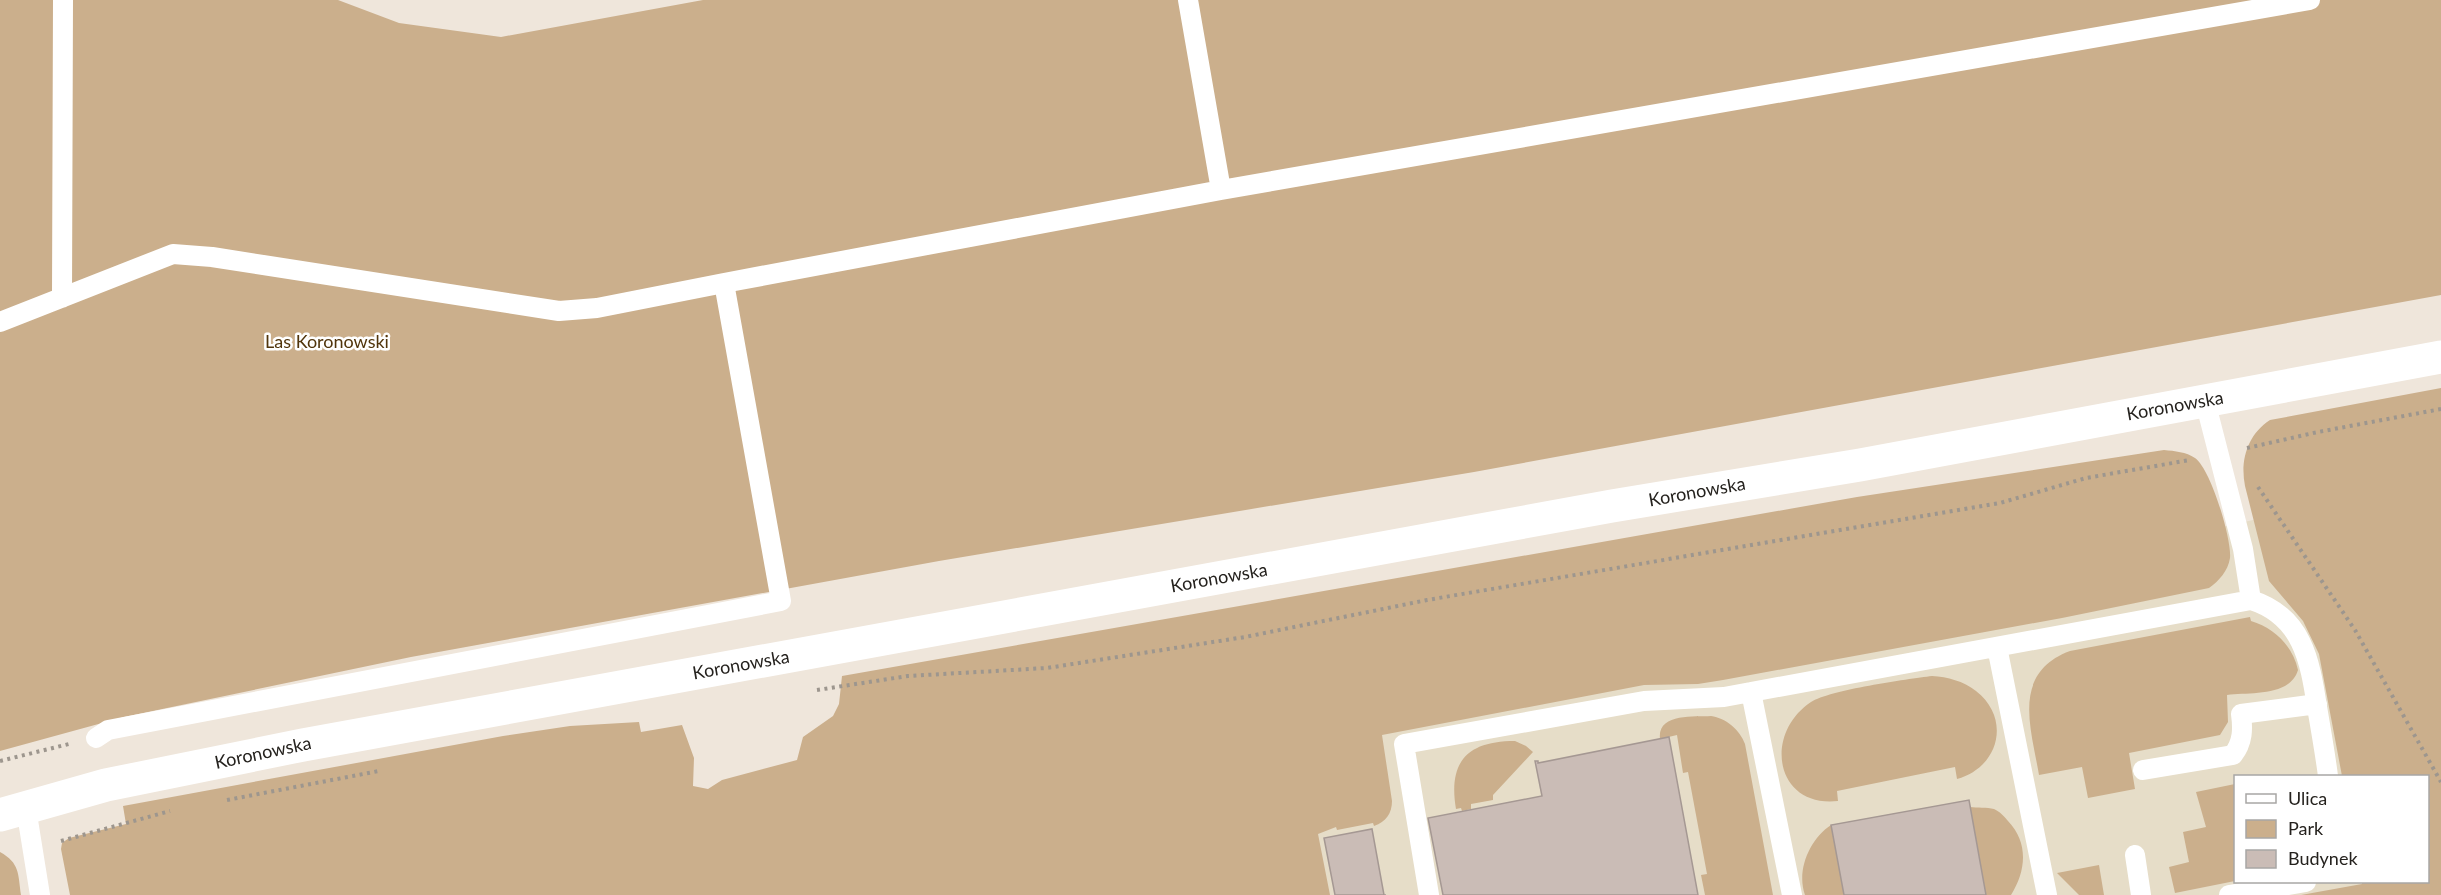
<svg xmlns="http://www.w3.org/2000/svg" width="2441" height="895" font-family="Lato,sans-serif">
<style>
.industrial{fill:#e6ddc8}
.green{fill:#cbaf8c}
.building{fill:#cabcb6;stroke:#a59893;stroke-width:1.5}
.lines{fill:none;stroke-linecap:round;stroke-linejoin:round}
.path{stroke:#9d968e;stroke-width:4;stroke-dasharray:3 4.5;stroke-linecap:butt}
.service{stroke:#fff;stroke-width:20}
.secondary{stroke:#fff;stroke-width:33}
.labels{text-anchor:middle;stroke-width:5;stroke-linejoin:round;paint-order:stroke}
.park-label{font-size:18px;fill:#51350c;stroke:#fff}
.street-label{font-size:18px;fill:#25221e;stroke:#fff}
</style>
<rect width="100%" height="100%" fill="#efe6db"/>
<path class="industrial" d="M2263,516L2414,776H2236V882L2441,880L2411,895H1289L1339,731L2253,520Z"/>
<path class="green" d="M0,0H338L399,23L501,37L703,0H2441V295L1474,472L939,561L411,657L124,717L0,751Z
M2441,388V895H2301L2362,884V882H2428V776H2342L2319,654L2303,621L2269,581L2245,486C2240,461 2247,435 2270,420Z
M2164,450C2175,451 2186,452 2195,458C2211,469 2232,540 2230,558C2228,571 2219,581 2209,588L2062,618L1723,680L1698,684L1644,685L1382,735L1392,801C1392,813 1386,822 1374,826L1373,823L1337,830L1336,827L1318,834L1330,895H70L61,849L62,843L69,838L126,824L123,806L503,736L570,726L639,722L641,732L682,725L694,758L693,786L708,789L722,780L797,760L803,737L833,716L839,704L842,676L1857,497Z
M2250,617L2251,621C2275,628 2293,647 2298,670C2290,697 2250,692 2227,695L2228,722L2220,735L2129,753L2135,789L2088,798L2082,767L2039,775C2031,728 2011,673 2070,651Z
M1932,676C1948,677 1963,681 1976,691C2011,718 2000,767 1957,779L1955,767L1837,791L1838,801C1775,808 1763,734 1811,702C1830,690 1907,679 1932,676Z
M1711,716C1726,718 1740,730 1745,744L1773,895H1705L1701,875L1707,874L1688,772L1683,773L1677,735L1660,739C1657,713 1694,717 1711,716Z
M1515,741L1526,746L1533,752L1493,795V800L1471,804V809L1462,811L1461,808L1456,809C1448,762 1467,741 1515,741Z
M2235,784V881L2175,893L2169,867L2189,862L2183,832L2206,827L2196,792Z
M1970,807C1977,808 1987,807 1994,809C1999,811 2005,817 2008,821C2029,843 2026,871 2011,895H1986Z
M1831,825L1844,895H1805C1796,870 1810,839 1831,825Z
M0,852C20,863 18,874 21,895H0Z
M2099,865L2104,895H2079L2057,873Z"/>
<path class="building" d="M1669,737L1698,895H1443L1428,818L1542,796L1535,761H1538V763Z
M1969,800L1986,895H1844L1831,825Z
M1372,829L1384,895H1386H1335L1324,838Z"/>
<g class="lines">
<path class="path" d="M2247,448L2318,432L2441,409
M2258,487L2355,630L2441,782
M817,690L908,676L1047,668L1245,637L1427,600L2000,503L2086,478L2190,460
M0,761L69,744
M227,800L379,771
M61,841L170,811"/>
<path class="service" d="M1188,0L1221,190
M724,283L1221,190L2310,0
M62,298L63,0
M0,322L173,254L212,257L559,311L597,308L724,283L781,601L108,730L96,738
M2251,600C2302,616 2310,660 2317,707C2321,730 2325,753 2328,776
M1997,647L2047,895
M1751,692L1792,895
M2143,770L2233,755C2243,742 2243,729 2241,714L2317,704
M26,808L40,895
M2135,855L2141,895
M1429,895L1404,744L1644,701L1724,697L2251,600L2243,549L2205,401
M2229,895L2306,882"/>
<path class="secondary" d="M0,815L106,785L303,745L1612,506L1860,465L2441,357"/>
</g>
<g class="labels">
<g class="park-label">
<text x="327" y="348">Las Koronowski</text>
</g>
<g class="street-label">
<text transform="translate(2175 406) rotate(-10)" y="6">Koronowska</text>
<text transform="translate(1697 492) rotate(-10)" y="6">Koronowska</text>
<text transform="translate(1219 578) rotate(-10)" y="6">Koronowska</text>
<text transform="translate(741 665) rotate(-10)" y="6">Koronowska</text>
<text transform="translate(263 753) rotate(-12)" y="6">Koronowska</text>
</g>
</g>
<rect x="2234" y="775" width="195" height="108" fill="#ffffff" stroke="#a8a7a5" stroke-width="1.5"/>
<rect x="2246" y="794" width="30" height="9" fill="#ffffff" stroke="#a8a7a5" stroke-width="1.5"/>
<text x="2288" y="805" font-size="18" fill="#25221e">Ulica</text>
<rect x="2246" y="820" width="30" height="18" fill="#cbaf8c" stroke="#a8a7a5" stroke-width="1.5"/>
<text x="2288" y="835" font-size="18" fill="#25221e">Park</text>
<rect x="2246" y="850" width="30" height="18" fill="#cabcb6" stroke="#a8a7a5" stroke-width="1.5"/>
<text x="2288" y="865" font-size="18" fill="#25221e">Budynek</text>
</svg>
